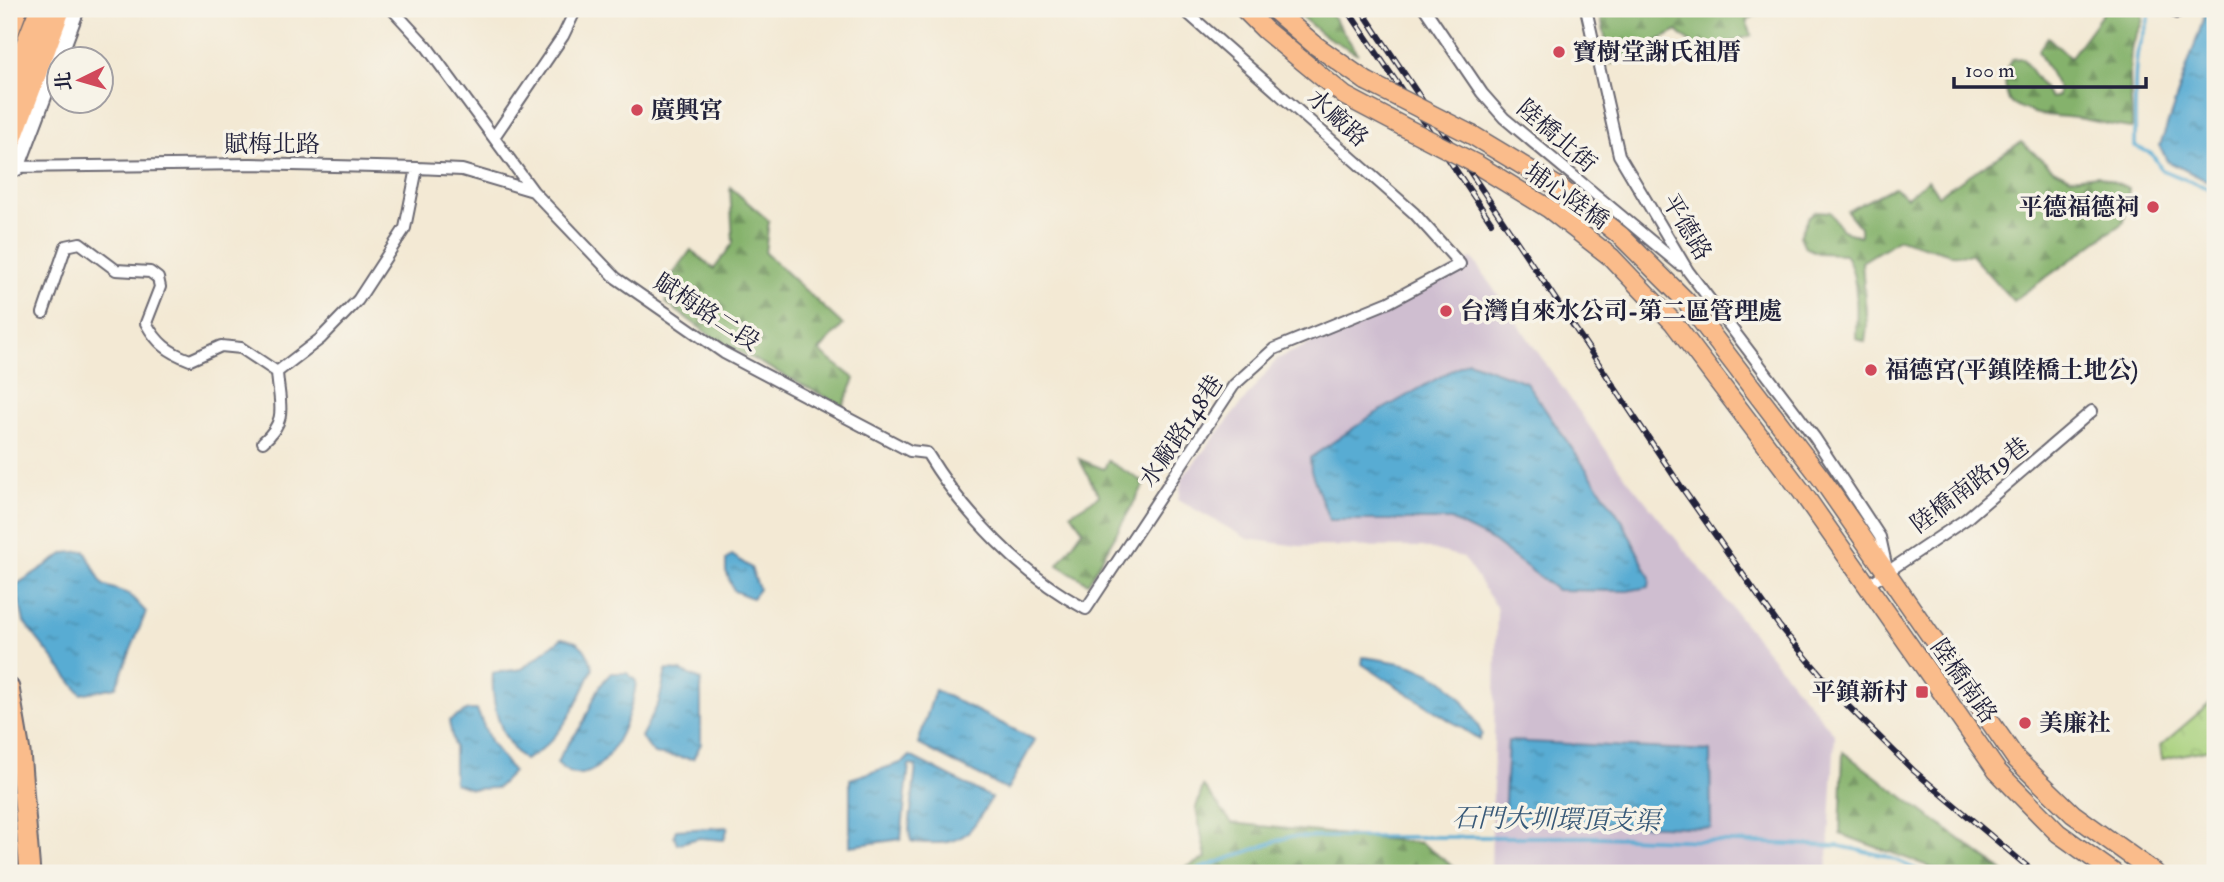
<svg xmlns="http://www.w3.org/2000/svg" width="2224" height="882" font-family="'IM FELL Double Pica','Noto Serif TC',serif">
<style>
.industrial{fill:#cfbed0}
.forest{fill:url(#forest-firs);stroke:#546a54;stroke-width:2}
.park{fill:url(#park-crowns);stroke:#64795c;stroke-width:2}
.water{fill:url(#water-ripples);stroke:#3d6787;stroke-width:2}
.lines{fill:none;stroke-linecap:round;stroke-linejoin:round}
.stream{stroke:#58acd3;stroke-width:3.5}
.minor-casing{stroke:#6b6871;stroke-width:14}
.tertiary-casing{stroke:#6b6871;stroke-width:18}
.primary-casing{stroke:#6b6871;stroke-width:21}
.trunk-casing{stroke:#6b6871;stroke-width:21}
.motorway-casing{stroke:#6b6871;stroke-width:23}
.minor{stroke:#fff;stroke-width:10}
.tertiary{stroke:#fff;stroke-width:14}
.primary{stroke:#fabc8b;stroke-width:18}
.trunk{stroke:#fabc8b;stroke-width:18}
.motorway{stroke:#fabc8b;stroke-width:19}
.rail-casing{stroke:#22223b;stroke-width:6}
.rail{stroke:#f7f3e8;stroke-width:3.5;stroke-dasharray:10;stroke-linecap:butt}
.primary-bridge-casing{stroke:#6b6871;stroke-width:21;stroke-linecap:butt}
.primary-bridge{stroke:#fabc8b;stroke-width:18}
.poi-dot{fill:#d1495b;stroke:#f7f3e8;stroke-width:2.5}
.labels{text-anchor:middle;stroke-width:7;stroke-linejoin:round;paint-order:stroke}
.poi-label{font-size:24px;font-weight:bold;fill:#22223b;stroke:#f7f3e8;text-anchor:start}
.street-label{font-size:24px;fill:#22223b;stroke:#f7f3e8}
.water-label{font-size:26px;font-style:italic;fill:#385978;stroke:#f7f3e8}
</style>
<defs>
<pattern id="forest-firs" width="22" height="20" patternUnits="userSpaceOnUse" patternTransform="scale(1.75)"><rect width="22" height="20" fill="#85b26c"/><path d="M5 1l3.5 6h-7zM16 11l3.5 6h-7z" fill="#6c905a"/></pattern>
<pattern id="park-crowns" width="20" height="18" patternUnits="userSpaceOnUse" patternTransform="scale(1.75)"><rect width="20" height="18" fill="#a7d07c"/><path d="M2 6a3 3 0 1 1 6 0M12 15a3 3 0 1 1 6 0" fill="none" stroke="#8fb26c"/></pattern>
<pattern id="water-ripples" width="26" height="14" patternUnits="userSpaceOnUse" patternTransform="scale(1.75)"><rect width="26" height="14" fill="#58acd3"/><path d="M2 4q2-2 4 0t4 0M15 11q2-2 4 0t4 0" fill="none" stroke="#488cac"/></pattern>
</defs>
<rect width="100%" height="100%" fill="#f7f3e8"/>
<filter id="ink" filterUnits="userSpaceOnUse"><feTurbulence type="fractalNoise" baseFrequency=".0143" numOctaves="2"/><feDisplacementMap in="SourceGraphic" scale="14" xChannelSelector="R" yChannelSelector="G"/><feConvolveMatrix kernelMatrix="1 2 1 2 8 2 1 2 1" color-interpolation-filters="sRGB"/></filter>
<filter id="wash" filterUnits="userSpaceOnUse"><feTurbulence type="fractalNoise" baseFrequency=".00686" numOctaves="4" result="noise"/><feDisplacementMap in="SourceGraphic" scale="28" xChannelSelector="R" yChannelSelector="G"/><feGaussianBlur stdDeviation="1.57" result="paint"/><feColorMatrix in="noise" values="0 0 0 0 0 0 0 0 0 0 0 0 0 0 0 0 0 1.4 0 .05"/><feComposite in="paint" operator="in"/></filter>
<g filter="url(#wash)">
<rect width="100%" height="100%" fill="#f3e9d4"/>
<path class="industrial" d="M1472,258L1620,470L1835,735L1827,873H1491L1497,608L1463,557L1422,547L1298,546L1248,539L1178,500L1182,478L1277,359L1387,307Z"/>
<path class="forest" d="M1292,9H1328L1358,54L1322,34Z
M1599,9H1766L1746,21L1752,35L1702,53L1677,31L1611,64Z
M2106,9H2142C2146,25 2136,30 2132,45C2127,63 2132,107 2132,128C2114,126 2100,122 2083,119C2050,113 2040,121 2009,101C2004,87 2003,72 2012,59L2022,58L2051,98L2058,96V88L2038,51L2048,37L2070,58Z
M2021,142L2053,169L2071,178L2098,175L2129,188L2124,222L2013,301L1971,255L1951,254L1899,239L1862,262L1867,326L1865,342L1856,338C1856,311 1860,278 1845,254L1818,253L1805,247L1800,236L1809,216L1817,211L1830,212L1842,230L1860,236V227L1847,211L1894,187L1907,197L1928,180L1938,195Z
M730,187L769,221L765,253L843,325L819,351L855,379L843,406L718,341L666,303L671,277L691,250L714,269L733,243Z
M1079,459L1104,469L1108,461L1145,483L1088,583L1058,565L1083,530L1071,513L1099,496Z
M1843,752L2005,873H1947L1840,834Z
M1203,786L1232,823L1421,843L1462,873H1174L1206,858L1196,808Z"/>
<path class="park" d="M2215,699V748L2162,759L2160,746Z"/>
<path class="water" d="M2207,9H2215V185L2167,161L2160,146Z
M1468,361L1526,382L1623,522L1650,578L1649,587L1627,591L1557,590L1491,540L1451,520H1329L1311,471L1310,458L1371,416Z
M85,551L103,585L129,594L146,612L116,687L81,694L24,622L16,585L65,553Z
M732,555L751,568L759,589L752,598L734,591L726,571V560Z
M562,638C582,641 587,650 593,668C579,701 559,745 524,760C500,740 491,704 493,673L522,669Z
M1363,657C1426,665 1454,674 1482,734L1479,739L1362,664Z
M666,670L681,671L701,680V744L693,759L654,754L641,737L659,702Z
M611,673H627L636,681C634,709 609,779 575,774C568,774 562,767 557,763C563,746 576,736 584,721C593,703 596,687 611,673Z
M935,690L1035,740L1007,790L918,744Z
M468,710H477L491,743L513,772L497,788L472,789L454,783V747L449,721Z
M1508,741L1710,751L1711,828L1504,820Z
M910,756L992,798C976,821 970,842 939,843C929,843 921,844 911,841L909,830L916,766L909,765L901,839L850,846V779L904,762Z
M728,827L724,840L699,838L677,844L674,835L676,830Z"/>
<g class="lines">
<path class="stream" d="M2149,9C2150,27 2139,38 2137,56C2133,85 2136,116 2135,146L2152,154L2162,170L2215,191
M1188,873L1288,837H1598L1839,846L1886,856L1925,873"/>
</g>
</g>
<g filter="url(#ink)">
<g class="lines">
<g class="minor-casing">
<path id="minor" d="M392,9L427,47L533,191L616,278L724,353L910,451L927,453C964,514 1023,576 1086,609L1234,385L1274,349L1389,302L1460,264L1414,213L1183,9
M1425,9L1482,93L1504,118L1680,265
M1586,9L1619,155L1688,271L1815,438L1880,537L1886,564
M2176,13L2181,9
M494,137L563,36L576,9
M9,167L250,164L417,168L462,170L533,191
M43,313L66,246L80,243L116,270L150,272L158,278L160,287L146,323C157,343 168,352 190,360L221,346L241,348L277,372
M263,442C289,420 279,404 277,372L320,339L358,300L405,228L417,168
M1868,585L1966,519L2092,411"/>
</g>
<g class="tertiary-casing">
<path id="tertiary" d="M17,168L77,9"/>
</g>
<g class="primary-casing">
<path id="primary" d="M1244,9L1265,30L1345,96L1402,126
M1273,9L1315,45L1366,81
M9,118L51,9
M1472,135L1560,188L1621,236L1686,301L1821,478L2016,759L2073,814L2155,873
M1476,164L1548,208L1611,257L1673,322L1802,492L1997,771L2058,833L2114,873"/>
</g>
<g class="trunk-casing">
<path id="trunk" d="M9,33L18,9
M9,85L39,9
M9,149L61,9"/>
</g>
<g class="motorway-casing">
<path id="motorway" d="M9,688L20,752L30,873"/>
</g>
<use href="#minor" class="minor"/>
<use href="#tertiary" class="tertiary"/>
<use href="#primary" class="primary"/>
<use href="#trunk" class="trunk"/>
<use href="#motorway" class="motorway"/>
<g class="rail-casing">
<path id="rail" d="M1347,9L1491,222
M1361,9L1680,485L1780,627L1845,703L1913,770L2035,873"/>
</g>
<use href="#rail" class="rail"/>
<g class="primary-bridge-casing">
<path id="primary-bridge" d="M1366,81L1472,135
M1402,126L1476,164"/>
</g>
<use href="#primary-bridge" class="primary-bridge"/>
</g>
</g>
<g class="poi-dot">
<circle cx="1559" cy="52" r="7"/>
<circle cx="637" cy="110" r="7"/>
<circle cx="2153" cy="207" r="7"/>
<circle cx="1446" cy="311" r="7"/>
<circle cx="1871" cy="370" r="7"/>
<rect x="1915" y="685" width="14" height="14" rx="3.5"/>
<circle cx="2025" cy="723" r="7"/>
</g>
<g class="labels">
<g class="poi-label">
<text x="1573" y="60">寶樹堂謝氏祖厝</text>
<text x="651" y="118">廣興宮</text>
<text x="2139" y="215" text-anchor="end">平德福德祠</text>
<text x="1460" y="319">台灣自來水公司-第二區管理處</text>
<text x="1885" y="378">福德宮(平鎮陸橋土地公)</text>
<text x="1908" y="700" text-anchor="end">平鎮新村</text>
<text x="2039" y="731">美廉社</text>
</g>
<g class="street-label">
<text transform="translate(1338 118) rotate(42)" y="8">水廠路</text>
<text transform="translate(1557 136) rotate(41)" y="8">陸橋北街</text>
<text x="272" y="152">賦梅北路</text>
<text transform="translate(1567 196) rotate(35)" y="8">埔心陸橋</text>
<text transform="translate(1687 227) rotate(59)" y="8">平德路</text>
<text transform="translate(707 312) rotate(33)" y="8">賦梅路二段</text>
<text transform="translate(1181 431) rotate(-56)" y="8">水廠路148巷</text>
<text transform="translate(1970 485) rotate(-37)" y="8">陸橋南路19巷</text>
<text transform="translate(1964 681) rotate(55)" y="8">陸橋南路</text>
</g>
<g class="water-label">
<text transform="translate(1556 819) rotate(1)" y="9">石門大圳環頂支渠</text>
</g>
</g>
<rect width="2224" height="882" fill="none" stroke="#f7f3e8" stroke-width="35"/>
<g transform="translate(80 80) rotate(265)"><circle r="33" fill="#f7f3e8" stroke="#a29fa3" stroke-width="2"/>
<path d="M0-5L12 26L0 18L-12 26Z" fill="#d1495b"/>
<text y="-10" font-size="19" font-weight="bold" text-anchor="middle" fill="#22223b">北</text>
</g>
<path d="M1954 77v10h192v-10" fill="none" stroke="#22223b" stroke-width="3.5"/>
<text x="1965" y="77" font-size="21" fill="#22223b" stroke="#f7f3e8" stroke-width="5" paint-order="stroke">100 m</text>
</svg>
